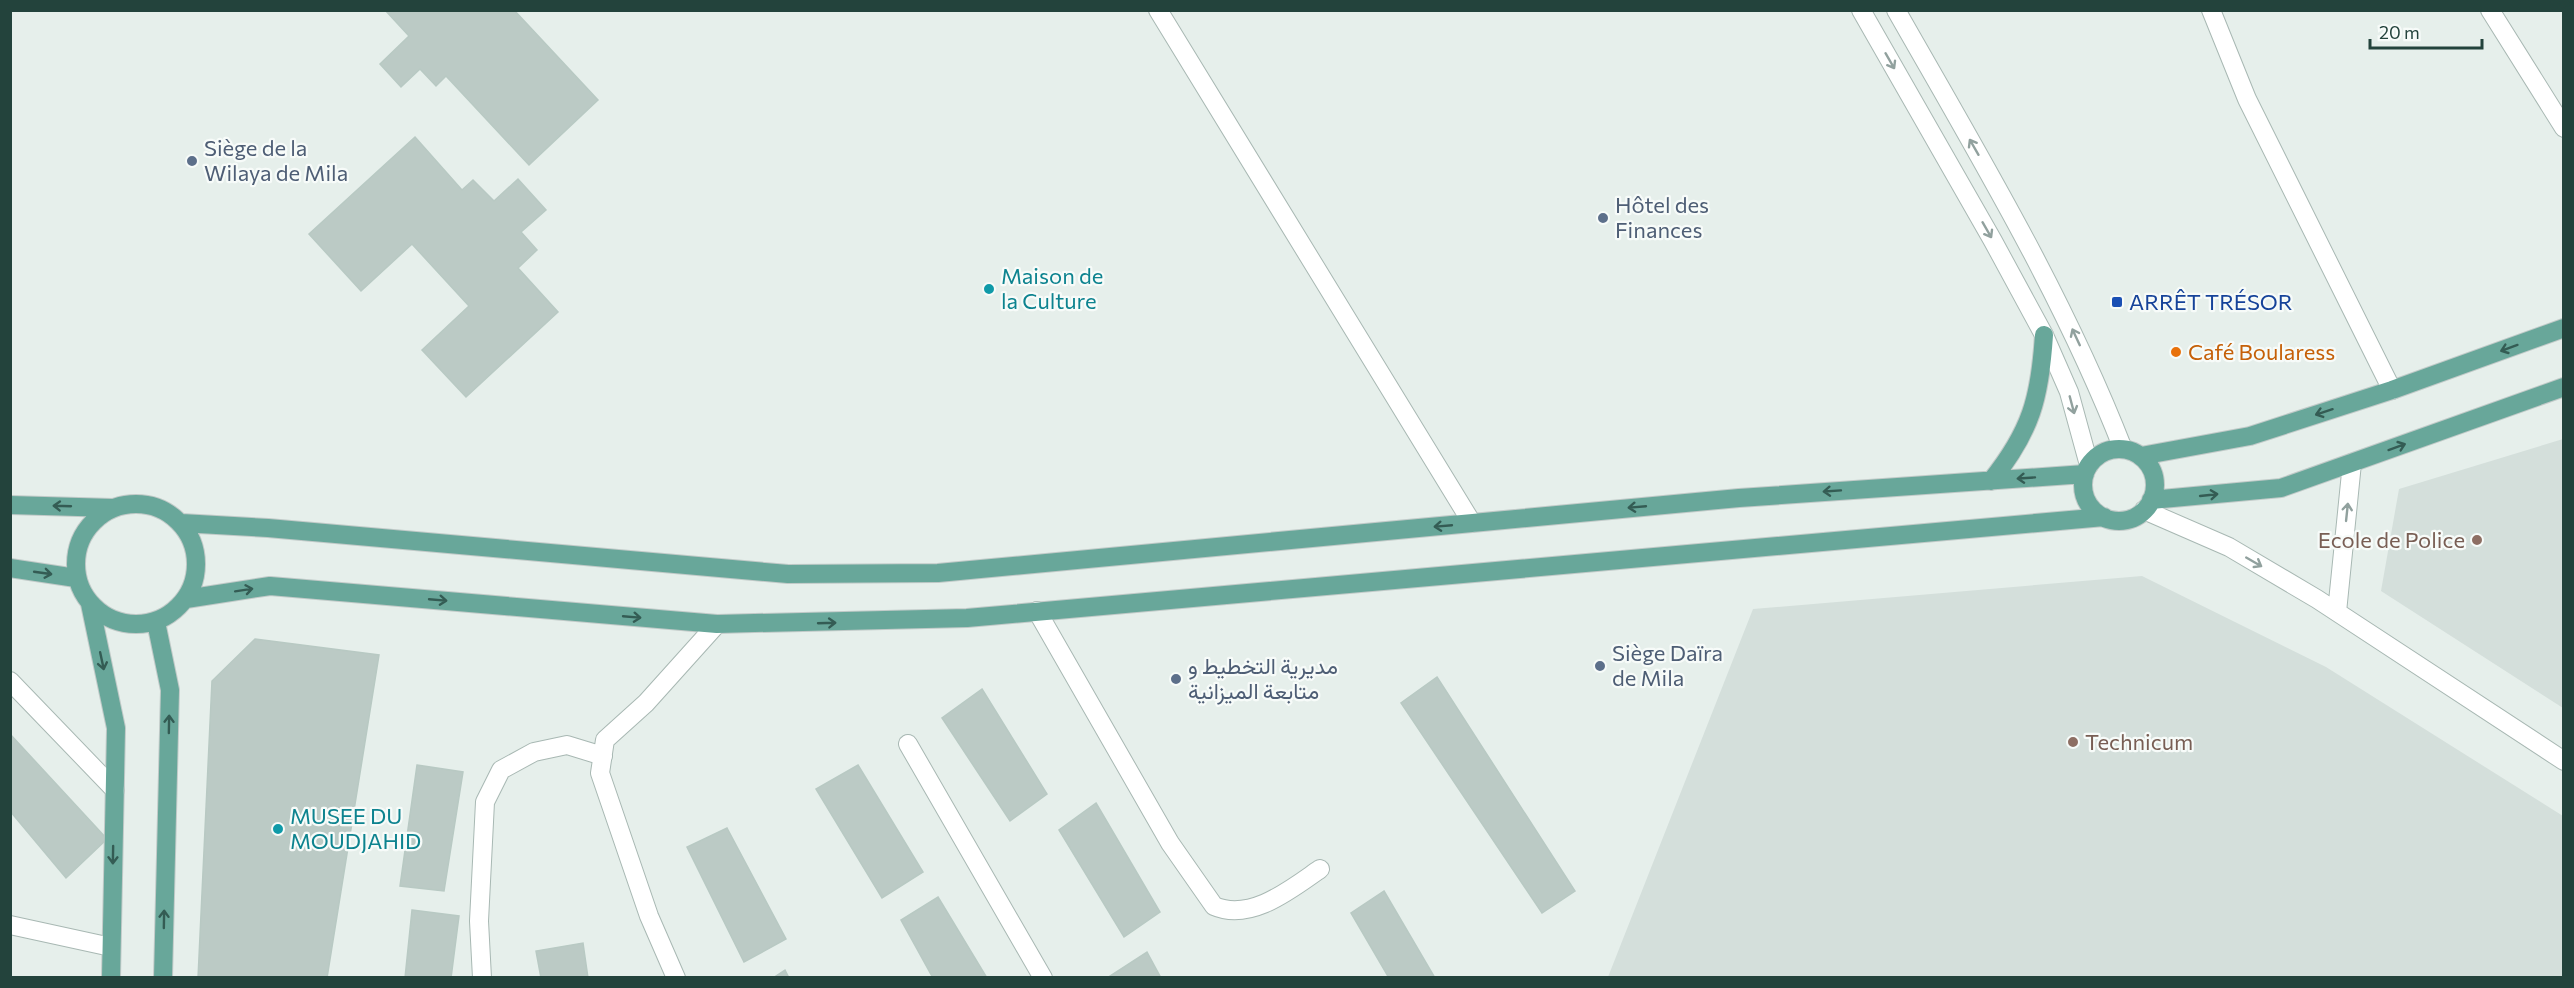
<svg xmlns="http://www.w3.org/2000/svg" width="2574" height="988" font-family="Commissioner,Vazirmatn,sans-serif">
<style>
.built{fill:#d4dfdb}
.building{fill:#bbcac5;stroke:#b8c9c3;stroke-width:1.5}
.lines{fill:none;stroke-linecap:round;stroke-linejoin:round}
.minor-casing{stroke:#a8b8b3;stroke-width:20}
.primary-casing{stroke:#c1cac8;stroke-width:20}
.minor{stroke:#fff;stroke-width:18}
.primary{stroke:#68a79a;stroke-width:18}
.oneway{stroke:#91a19e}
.oneway2{stroke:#345c54}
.service-dot{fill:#5c6f8a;stroke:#f7fbf9;stroke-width:2}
.culture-dot{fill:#0f9aa8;stroke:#f7fbf9;stroke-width:2}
.transit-dot{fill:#1a4fb4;stroke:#f7fbf9;stroke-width:2}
.food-dot{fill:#e8710a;stroke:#f7fbf9;stroke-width:2}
.education-dot{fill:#8d6e63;stroke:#f7fbf9;stroke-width:2}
.labels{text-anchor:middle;stroke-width:4.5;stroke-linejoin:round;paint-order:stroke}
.service-label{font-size:22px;fill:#4e5e75;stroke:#f7fbf9;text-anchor:start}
.culture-label{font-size:22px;fill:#0d838f;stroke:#f7fbf9;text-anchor:start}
.transit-label{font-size:22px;fill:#164399;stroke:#f7fbf9;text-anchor:start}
.food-label{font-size:22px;fill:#c56008;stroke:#f7fbf9;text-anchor:start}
.education-label{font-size:22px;fill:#785e54;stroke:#f7fbf9;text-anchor:end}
</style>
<rect width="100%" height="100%" fill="#e6efeb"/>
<path class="built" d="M2563,439H2564L2563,708L2381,591L2399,489Z
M2142,576L2326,667L2563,816V977H1608L1753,609Z"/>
<path class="building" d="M385,10H514L598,100L529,165L446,76L436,86L420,69L401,87L380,64L409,36Z
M415,137L462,190L473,180L494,201L518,179L546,210L521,232L537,250L518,268L558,312L466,397L422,350L469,306L412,244L361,291L309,234Z
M255,639L379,655L327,978H198L212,681Z
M1437,677L1575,891L1542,913L1401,703Z
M982,689L1047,794L1010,821L942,718Z
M10,734L107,839L66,878L10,811Z
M417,765L463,772L444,891L400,886Z
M858,765L923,872L882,898L816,789Z
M1096,803L1160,912L1124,937L1059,830Z
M727,828L786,939L744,962L687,847Z
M1384,891L1435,978H1389L1351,913Z
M938,897L987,978H933L901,920Z
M412,910L459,916L451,978H405Z
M583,943L588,978H541L536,951Z
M1147,952L1161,978H1107Z
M785,970L789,978H773Z"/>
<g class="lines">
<g class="minor-casing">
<path id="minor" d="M1158,10L1472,523
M1861,10L1993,241L2044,335L2069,392L2089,465
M1896,10C1978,154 2063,295 2123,449
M2211,10L2247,99L2392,390
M2490,10L2564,128
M2144,510L2229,547L2317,599L2564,761
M1037,611L1170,843L1214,906C1251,922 1291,889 1320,869
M2337,612L2352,463
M10,681L115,790
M908,744L1043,978
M10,925L111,947
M482,978L479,921L485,802L501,770L534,752L567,745L603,756
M676,978L649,916L600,773L605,740L646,703L717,624"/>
</g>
<g class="primary-casing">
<path id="primary" d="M2083 485a36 36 0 1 1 72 0a36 36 0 1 1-72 0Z
M2141,456L2250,436L2392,390L2564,328
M1991,481C2031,431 2040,398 2044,335
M2151,500L2281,488L2564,387
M76 564a60 60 0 1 1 120 0a60 60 0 1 1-120 0Z
M10,505L113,508
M181,523L268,528L788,574L938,573L1739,498L2085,474
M10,568L76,578
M186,599L270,586L717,624L967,618L2104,517
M90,604L116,728L111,978
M156,622L170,690L163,978"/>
</g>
<use href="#minor" class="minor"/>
<use href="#primary" class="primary"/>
</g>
<defs><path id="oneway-shaft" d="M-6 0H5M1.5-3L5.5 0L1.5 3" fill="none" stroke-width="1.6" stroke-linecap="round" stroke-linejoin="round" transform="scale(1.5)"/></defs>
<g class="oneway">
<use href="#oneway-shaft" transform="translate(1890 61) rotate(60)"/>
<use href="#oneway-shaft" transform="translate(1974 147) rotate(-120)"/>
<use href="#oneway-shaft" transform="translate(1987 230) rotate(60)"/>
<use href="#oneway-shaft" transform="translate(2076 337) rotate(-115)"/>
<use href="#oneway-shaft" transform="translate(2072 405) rotate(75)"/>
<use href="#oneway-shaft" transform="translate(2347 512) rotate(-84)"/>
<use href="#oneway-shaft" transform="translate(2254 562) rotate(30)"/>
</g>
<g class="oneway2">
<use href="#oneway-shaft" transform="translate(2509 348) rotate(160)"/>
<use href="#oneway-shaft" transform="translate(2324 412) rotate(162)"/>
<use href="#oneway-shaft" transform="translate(2397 447) rotate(-20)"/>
<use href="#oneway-shaft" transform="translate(2026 478) rotate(176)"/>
<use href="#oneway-shaft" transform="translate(1832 491) rotate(176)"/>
<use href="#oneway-shaft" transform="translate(2209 495) rotate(-6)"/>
<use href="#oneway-shaft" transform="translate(62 506) rotate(-178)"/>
<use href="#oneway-shaft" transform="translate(1637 507) rotate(175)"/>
<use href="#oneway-shaft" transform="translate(1443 526) rotate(175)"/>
<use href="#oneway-shaft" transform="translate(43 573) rotate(8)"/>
<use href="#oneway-shaft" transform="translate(244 590) rotate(-9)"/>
<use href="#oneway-shaft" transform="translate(438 600) rotate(5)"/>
<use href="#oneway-shaft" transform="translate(632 617) rotate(5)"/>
<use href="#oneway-shaft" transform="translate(827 623) rotate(-2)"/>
<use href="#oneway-shaft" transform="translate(102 661) rotate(78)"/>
<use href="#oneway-shaft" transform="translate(169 724) rotate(-89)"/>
<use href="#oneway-shaft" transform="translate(113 855) rotate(91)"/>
<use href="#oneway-shaft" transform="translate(164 919) rotate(-89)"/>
</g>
<g class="service-dot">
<circle cx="192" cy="161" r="6"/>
<circle cx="1603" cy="218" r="6"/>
<circle cx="1600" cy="666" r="6"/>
<circle cx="1176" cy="679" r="6"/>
</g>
<g class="culture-dot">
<circle cx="989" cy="289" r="6"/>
<circle cx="278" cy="829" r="6"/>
</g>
<rect class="transit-dot" x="2111" y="296" width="12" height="12" rx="3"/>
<circle class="food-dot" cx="2176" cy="352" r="6"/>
<g class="education-dot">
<circle cx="2477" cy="540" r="6"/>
<circle cx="2073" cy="742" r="6"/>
</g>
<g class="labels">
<g class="service-label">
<text x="204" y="156">Siège de la<tspan x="204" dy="25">Wilaya de Mila</tspan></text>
<text x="1615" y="213">Hôtel des<tspan x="1615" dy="25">Finances</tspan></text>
<text x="1612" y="661">Siège Daïra<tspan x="1612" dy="25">de Mila</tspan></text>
<text x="1188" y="674">مديرية التخطيط و<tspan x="1188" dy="25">متابعة الميزانية</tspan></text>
</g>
<g class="culture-label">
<text x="1001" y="284">Maison de<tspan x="1001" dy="25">la Culture</tspan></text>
<text x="290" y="824">MUSEE DU<tspan x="290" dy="25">MOUDJAHID</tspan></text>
</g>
<g class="transit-label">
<text x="2129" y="310">ARRÊT TRÉSOR</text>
</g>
<g class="food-label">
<text x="2188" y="360">Café Boularess</text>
</g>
<g class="education-label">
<text x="2465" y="548">Ecole de Police</text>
<text x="2085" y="750" text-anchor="start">Technicum</text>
</g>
</g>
<rect width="2574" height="988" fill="none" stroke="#23433c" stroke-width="24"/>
<path d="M2370 39v9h112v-9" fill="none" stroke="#23433c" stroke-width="3"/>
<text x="2379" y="39" font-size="18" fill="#23433c" stroke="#f7fbf9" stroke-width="4.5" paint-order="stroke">20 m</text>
</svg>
